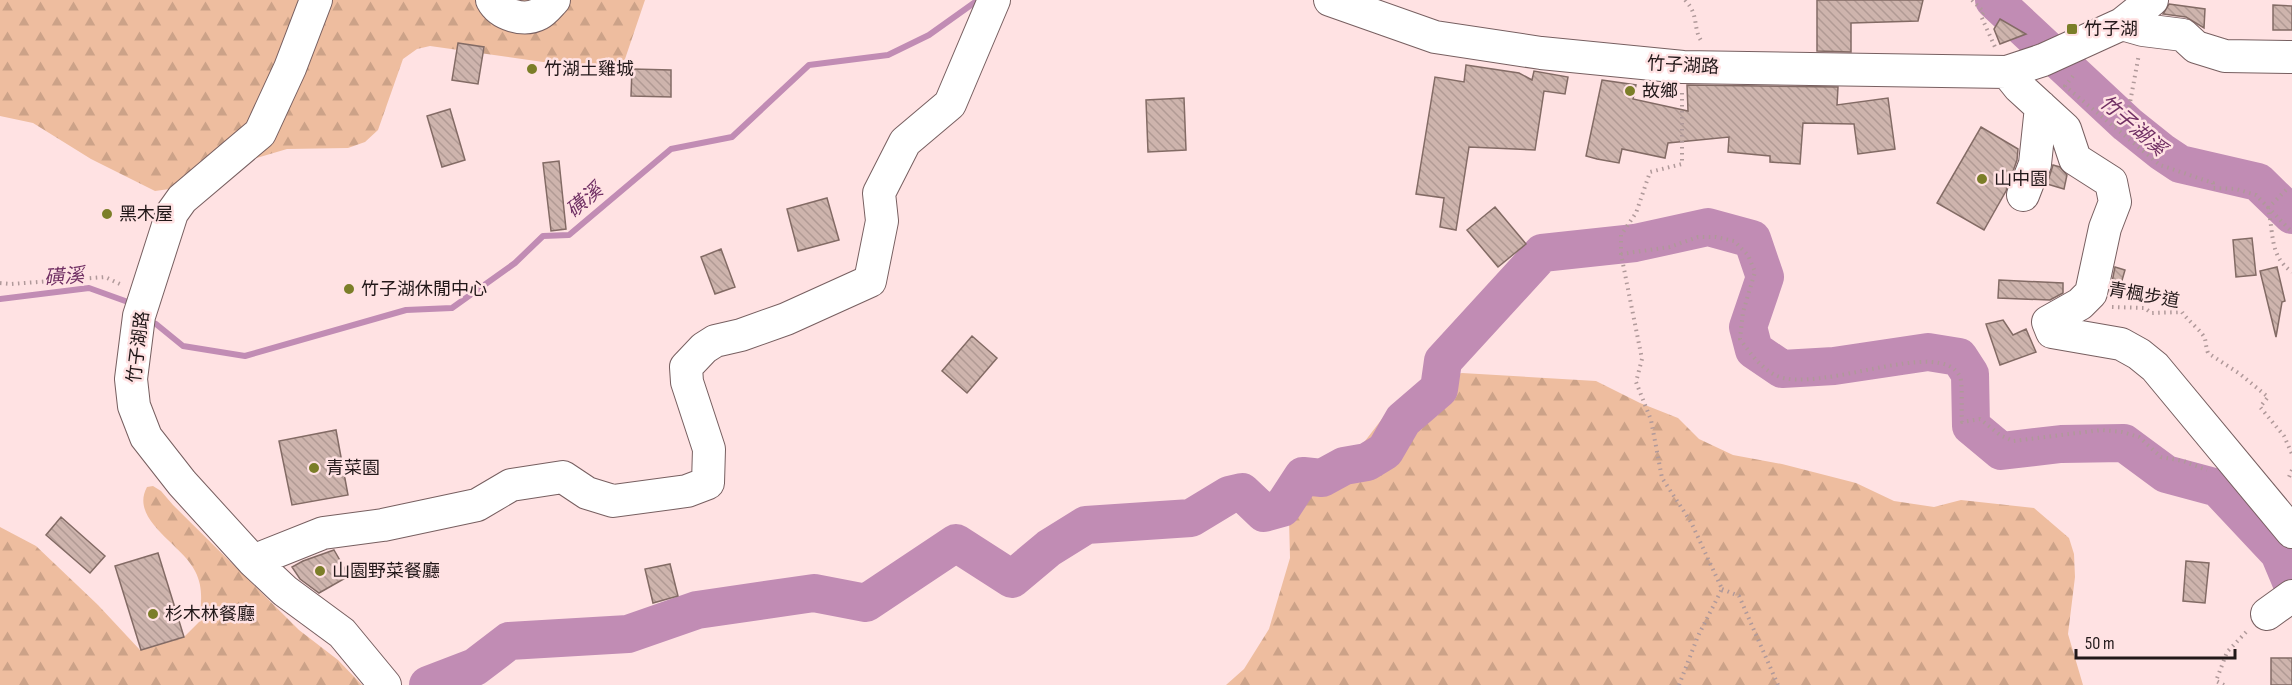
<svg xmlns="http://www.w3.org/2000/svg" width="2292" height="685" font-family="'Sofia Sans Condensed','Noto Sans TC',sans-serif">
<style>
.forest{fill:url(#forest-firs)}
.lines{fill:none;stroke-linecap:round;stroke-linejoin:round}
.stream{stroke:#c18cb4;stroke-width:6}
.river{stroke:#c18cb4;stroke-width:38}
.building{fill:url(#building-back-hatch);stroke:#836b65;stroke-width:1.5}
.minor-casing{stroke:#775f60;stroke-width:34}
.path{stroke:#b0999a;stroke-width:4;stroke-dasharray:1.5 4.5;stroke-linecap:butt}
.minor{stroke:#fff;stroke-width:32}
.poi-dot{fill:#7b7e28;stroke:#ffe2e3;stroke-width:2}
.labels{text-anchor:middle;stroke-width:5;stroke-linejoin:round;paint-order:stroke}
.poi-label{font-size:18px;fill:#221819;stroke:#ffe2e3;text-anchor:start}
.street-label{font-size:18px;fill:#221819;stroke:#ffe2e3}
.water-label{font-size:20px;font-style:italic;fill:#713064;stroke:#ffe2e3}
</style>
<defs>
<pattern id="forest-firs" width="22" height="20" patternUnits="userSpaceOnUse" patternTransform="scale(1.5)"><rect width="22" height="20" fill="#eebd9f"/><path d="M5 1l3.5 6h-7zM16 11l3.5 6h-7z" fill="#cca288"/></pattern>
<pattern id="building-back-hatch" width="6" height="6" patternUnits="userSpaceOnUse" patternTransform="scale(1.5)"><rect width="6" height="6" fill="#ceb4ad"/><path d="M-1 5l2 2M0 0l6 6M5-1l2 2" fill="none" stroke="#b19a94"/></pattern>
</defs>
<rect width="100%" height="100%" fill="#ffe2e3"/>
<path class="forest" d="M0,0H645L625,59L615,68L606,71L430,46L417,49L403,59L378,130L365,142L348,148L287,149L246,161L220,182L155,191L91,159L33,123L0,116Z
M1462,373L1596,381L1640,403L1678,418L1699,439L1733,455L1782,464L1856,483L1894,501L1934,507L1961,500L2034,508L2069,538L2074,554L2075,577L2068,634L2083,685H1226L1244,669L1269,629L1290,558L1289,519L1301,492L1365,441L1392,406L1417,387L1427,381Z
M153,486L161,491L173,505L299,630L338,660L362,685H0V527L36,546L98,605L140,650L184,637L199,622C201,605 204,588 195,571C182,544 129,520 147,487Z"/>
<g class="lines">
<path class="stream" d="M0,299L89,288L128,302
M156,324L183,346L245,356L406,310L452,308L515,263L543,236L569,235L671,149L732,137L809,65L888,55L929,35L978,0"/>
<path class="river" d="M1994,0L2127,124L2162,152L2180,164L2258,182L2292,215
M428,685L475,667L509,641L628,634L697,610L814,593L866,603L956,543L1012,579L1049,548L1086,525L1191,518L1229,495L1242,492L1264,513L1282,508L1303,476L1322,478L1344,466L1367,462L1385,451L1403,420L1439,389L1443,361L1542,253L1635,243L1708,227L1752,239L1765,277L1748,327L1754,350L1782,369L1834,366L1928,352L1959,357L1970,374L1971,426L2001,451L2061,444L2124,443L2166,474L2218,488L2279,553L2292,584"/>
</g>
<path class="building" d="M1817,0H1923L1918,21L1851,23V52L1817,51Z
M2169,4L2205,9L2204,28L2186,17L2163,14Z
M2273,5L2292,6V30H2273Z
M2000,19L2026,34L2000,44L1994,29Z
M458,43L484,47L478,84L452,80Z
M1466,65L1519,73L1532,80L1534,71L1568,77L1565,94L1544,91L1535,150L1469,147L1456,230L1440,227L1444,198L1416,194L1435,77L1464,82Z
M632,69L671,70V97L631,96Z
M1602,80L1636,85L1633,99L1688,111L1687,85L1838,87L1837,105L1888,98L1895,149L1858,154L1854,124L1803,123L1800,164L1770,162V156L1728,152L1729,137L1668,143L1665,158L1622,149L1619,163L1597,159L1586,156Z
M1184,98L1186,150L1148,152L1146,100Z
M450,109L465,160L442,167L427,116Z
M1981,127L2018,149L2017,160L2006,191L1984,230L1937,203Z
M559,161L566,229L551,231L543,163Z
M2053,165L2060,167L2067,175L2064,189L2047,184Z
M827,198L839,240L798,251L787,209Z
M1495,207L1526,244L1498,267L1467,230Z
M2252,238L2256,275L2236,277L2233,240Z
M721,249L735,287L715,294L701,257Z
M2115,267L2125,270L2118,294L2110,292Z
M2277,267L2285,301L2282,302L2276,337L2260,271Z
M1999,280L2063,283V293L2050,300L1998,298Z
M2003,320L2013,335L2026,329L2036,352L2000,365L1986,324Z
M972,336L997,358L967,393L942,371Z
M336,430L348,495L292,505L279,441Z
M61,517L105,556L90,573L46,535Z
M334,550L349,576L319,593L300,579L292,567L303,561Z
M158,553L184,637L141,650L115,566Z
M2186,561L2209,563L2205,603L2183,601Z
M670,564L678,596L653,603L645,569Z
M2271,658H2292V685H2271Z"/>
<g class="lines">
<g class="minor-casing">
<path id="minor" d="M316,0L290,68L260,133L182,199L172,213L139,316L131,379L134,406L146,437L182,483L253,561L285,591L342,633L385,685
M492,0C500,15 524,22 539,14C545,11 550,4 554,0
M1330,0L1435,37L1541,53L1683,67L2007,72L2043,60L2122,24L2152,0
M2122,24L2143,30L2183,35L2196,47L2225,56L2292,57
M2007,72L2019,87L2065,129L2075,159L2111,182L2115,202L2105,228L2091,293L2080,304L2048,322L2052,332L2121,344L2139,354L2155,367L2292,532
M2023,195L2035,164L2041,107
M253,561L323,533L383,525L477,505L511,485L563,477L587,493L613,501L687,491L708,483L709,449L687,382L686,367L704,348L715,341L741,335L786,319L870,281L882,221L879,193L905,142L950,104L994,0
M2267,614L2292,596"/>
</g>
<path class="path" d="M1685,0C1700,16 1692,28 1702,42
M1972,0L1984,12L1981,16L1995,47
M2073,76L2065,86L2160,165L2213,183V188L2236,189L2256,195L2292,232
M2115,126L2129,108L2139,54
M2286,190L2268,208C2274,233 2269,256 2292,272
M1621,254L1670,247L1698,237H1716L1734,241L1748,255L1755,272L1743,312L1740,339C1750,353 1759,366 1775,375C1817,396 1942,335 1960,377C1963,383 1961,413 1962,422L1980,419L2000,435L2013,441L2102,430L2122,432L2139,437L2161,457L2183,461L2207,470
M0,283L11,284L105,277L122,285
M2112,307L2145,308L2151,313L2182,312C2187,320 2203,332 2205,339C2206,343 2206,348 2208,353L2240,374L2268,397L2260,407L2284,436L2292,454
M2292,470L2289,477L2292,480
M1722,589L1739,596L1778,685
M1679,685L1698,636L1722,589L1691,522L1662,478L1651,420L1636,382L1642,359L1621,254V235L1636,213L1650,172L1682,164V92
M2224,685L2216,681L2227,652L2249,629"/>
<use href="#minor" class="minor"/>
</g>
<g class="poi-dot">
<rect x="2066" y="23" width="12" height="12" rx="3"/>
<circle cx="532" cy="69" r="6"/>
<circle cx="1630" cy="91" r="6"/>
<circle cx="1982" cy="179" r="6"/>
<circle cx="107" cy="214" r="6"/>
<circle cx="349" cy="289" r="6"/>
<circle cx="314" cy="468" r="6"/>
<circle cx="320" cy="571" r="6"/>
<circle cx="153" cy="614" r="6"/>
</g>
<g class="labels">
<g class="poi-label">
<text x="2084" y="35">竹子湖</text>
<text x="544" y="75">竹湖土雞城</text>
<text x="1642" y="97">故鄉</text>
<text x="1994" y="185">山中園</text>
<text x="119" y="220">黑木屋</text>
<text x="361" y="295">竹子湖休閒中心</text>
<text x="326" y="474">青菜園</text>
<text x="332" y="577">山園野菜餐廳</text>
<text x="165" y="620">杉木林餐廳</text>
</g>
<g class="street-label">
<text transform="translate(1683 65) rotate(3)" y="6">竹子湖路</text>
<text transform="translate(2144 295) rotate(10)" y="6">青楓步道</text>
<text transform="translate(138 347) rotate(-83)" y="6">竹子湖路</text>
</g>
<g class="water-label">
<text transform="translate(2133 125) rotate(41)" y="7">竹子湖溪</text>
<text transform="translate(584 200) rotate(-40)" y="7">磺溪</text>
<text transform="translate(64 276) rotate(-4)" y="7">磺溪</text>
</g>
</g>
<path d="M2076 649v9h159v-9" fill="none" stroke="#221819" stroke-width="3"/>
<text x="2085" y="649" font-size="18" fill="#221819" stroke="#ffe2e3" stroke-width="4.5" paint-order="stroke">50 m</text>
</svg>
